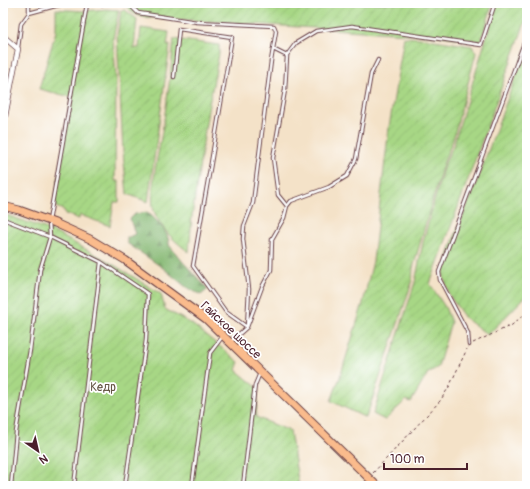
<svg xmlns="http://www.w3.org/2000/svg" width="530" height="489" font-family="Pangolin,sans-serif">
<style>
.forest{fill:url(#forest-firs);stroke:#686c4e}
.garden{fill:url(#garden-furrows);stroke:#787b58}
.lines{fill:none;stroke-linecap:round;stroke-linejoin:round}
.lane-casing{stroke:#643c43;stroke-width:4.5}
.street-casing{stroke:#643c43;stroke-width:6}
.primary-casing{stroke:#643c43;stroke-width:9}
.path{stroke:#643c43;stroke-width:1;stroke-dasharray:3 3;stroke-linecap:butt}
.lane{stroke:#fff;stroke-width:2.5}
.street{stroke:#fff;stroke-width:4.5}
.primary{stroke:#fabb8c;stroke-width:7}
.labels{text-anchor:middle;stroke-width:3.5;stroke-linejoin:round;paint-order:stroke}
.street-label{font-size:12px;fill:#4a1f2b;stroke:#fff}
.park-label{font-size:12px;fill:#665646;stroke:#fff}
</style>
<defs>
<pattern id="forest-firs" width="22" height="20" patternUnits="userSpaceOnUse"><rect width="22" height="20" fill="#85b872"/><path d="M5 1l3.5 6h-7zM16 11l3.5 6h-7z" fill="#6f955e"/></pattern>
<pattern id="garden-furrows" width="10" height="10" patternUnits="userSpaceOnUse"><rect width="10" height="10" fill="#a7d785"/><path d="M-1 1l2-2M0 10L10 0M9 11l2-2" fill="none" stroke="#91b873"/></pattern>
</defs>
<rect width="100%" height="100%" fill="#fff"/>
<filter id="ink" filterUnits="userSpaceOnUse"><feTurbulence type="fractalNoise" baseFrequency=".025" numOctaves="2"/><feDisplacementMap in="SourceGraphic" scale="8" xChannelSelector="R" yChannelSelector="G"/><feConvolveMatrix kernelMatrix="1 2 1 2 8 2 1 2 1" color-interpolation-filters="sRGB"/></filter>
<filter id="wash" filterUnits="userSpaceOnUse"><feTurbulence type="fractalNoise" baseFrequency=".012" numOctaves="4" result="noise"/><feDisplacementMap in="SourceGraphic" scale="16" xChannelSelector="R" yChannelSelector="G"/><feGaussianBlur stdDeviation="0.9" result="paint"/><feColorMatrix in="noise" values="0 0 0 0 0 0 0 0 0 0 0 0 0 0 0 0 0 1.4 0 .05"/><feComposite in="paint" operator="in"/></filter>
<g filter="url(#wash)">
<rect width="100%" height="100%" fill="#f4e2c8"/>
<path class="forest" d="M147,212C156,219 170,233 169,245L183,262L208,289L201,295L186,287L163,268L127,243V238L135,234L130,219L135,214Z"/>
<path class="garden" d="M125,3H493L481,41L439,36L143,17C135,15 128,11 125,3Z
M497,3H527V17L430,284L445,307L451,322L438,367L428,373L411,402L406,400L385,420L373,414L415,282L423,242L444,165L453,146Z
M56,9L83,11L106,9L119,10L113,39L116,77L115,181H119V202H114L110,226L80,215L79,219L65,214V211L54,206L71,97L39,89L56,31Z
M121,10H125L137,19L134,48H139L141,28L169,32L167,46L170,45L148,202L127,194L123,152L117,35Z
M404,37L422,38L472,46L476,53L453,140L443,164L413,268L412,282L366,418L331,401L340,377L363,303L373,261L389,127Z
M174,39L219,45V54L208,110L192,216L189,252C175,242 160,228 154,211C148,194 160,146 163,126C168,97 171,68 174,39Z
M527,46V295L488,335L465,318L449,295L443,274L452,243L477,181Z
M3,214L50,230L106,260L161,294L165,309L192,324L239,362L236,370L258,388L256,417L290,431L299,486H3Z"/>
</g>
<g filter="url(#ink)">
<g class="lines">
<g class="lane-casing">
<path id="lane" d="M128,3L138,13L158,16L197,22L274,26L276,31L271,61L253,203L244,226L243,239L249,289L247,327L230,342
M87,4L49,221L50,237L101,262L148,294L146,340L125,486
M29,12V3
M18,48L21,24L29,13L59,5L103,4
M287,55L296,43L316,31L352,26L481,45L495,3
M174,77L179,29L232,37L211,163L193,266L226,312L247,327L262,287L271,270L272,239L284,218L287,206L278,195L273,158L285,90L287,56L273,49
M287,206L291,201L329,187L347,176L356,159L371,74L378,60
M3,219L50,237L40,270L30,350L16,432L11,486
M469,345L468,333L440,280L439,272L527,35
M74,486L101,262
M192,486L210,353L223,336
M243,486L255,385L260,373"/>
</g>
<g class="street-casing">
<path id="street" d="M3,36L18,49L3,127"/>
</g>
<g class="primary-casing">
<path id="primary" d="M3,206L19,210L55,223L90,239L125,260L206,319L377,486"/>
</g>
<path class="path" d="M473,343L512,325L527,312
M373,473L440,401L449,387L467,349"/>
<use href="#lane" class="lane"/>
<use href="#street" class="street"/>
<use href="#primary" class="primary"/>
</g>
</g>
<g class="labels">
<g class="street-label">
<text transform="translate(231 330) rotate(43)" y="4">Гайское шоссе</text>
</g>
<g class="park-label">
<text x="103" y="391">Кедр</text>
</g>
</g>
<rect width="530" height="489" fill="none" stroke="#fff" stroke-width="16"/>
<g transform="translate(38 451) rotate(146)" stroke="#ffffff" stroke-width="3" paint-order="stroke">
<path d="M0-3L7 15L0 10L-7 15Z" fill="#4a1f2b"/>
<text y="-6" font-size="11" font-weight="bold" text-anchor="middle" fill="#4a1f2b">N</text>
</g>
<path d="M384 463v6h83v-6" fill="none" stroke="#4a1f2b" stroke-width="2"/>
<text x="390" y="463" font-size="12" fill="#4a1f2b" stroke="#ffffff" stroke-width="3" paint-order="stroke">100 m</text>
</svg>
